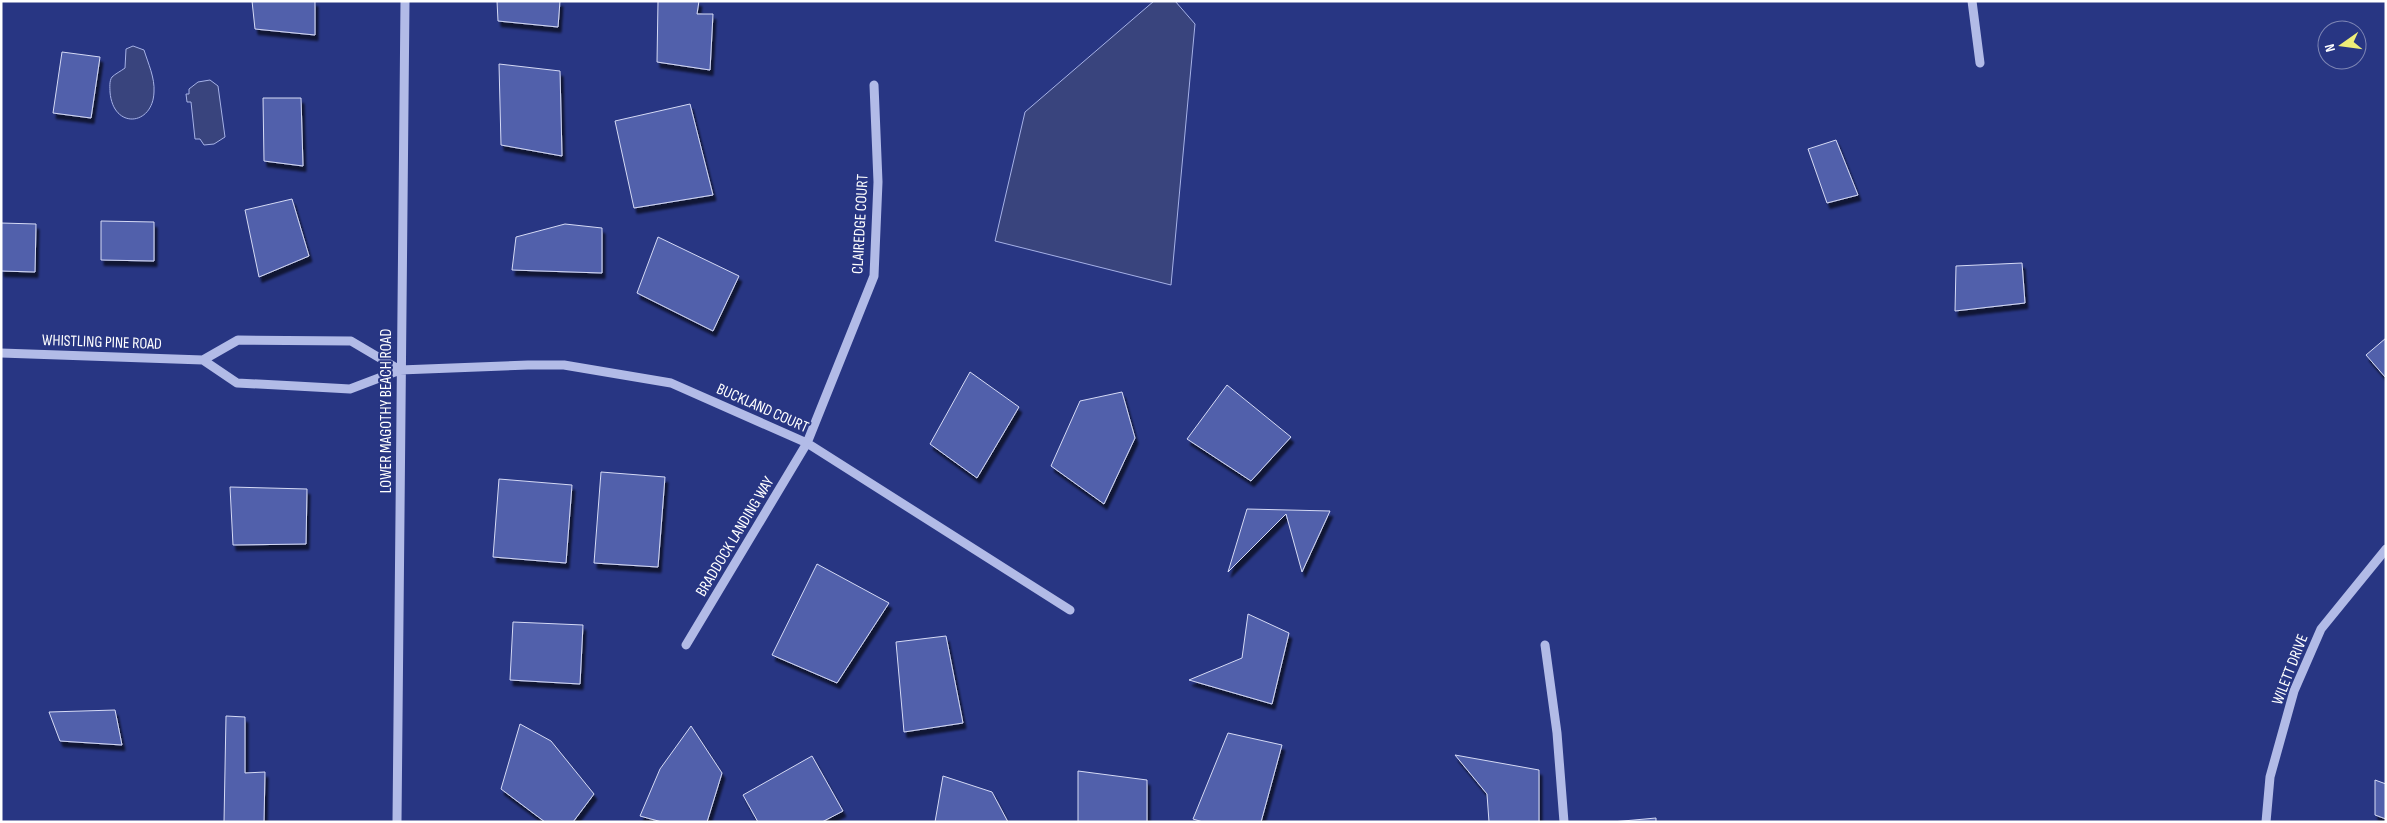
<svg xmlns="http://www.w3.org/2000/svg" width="2387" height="823" font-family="'Sofia Sans Condensed',sans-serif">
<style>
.water{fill:#39447d;stroke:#a6b2e7}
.building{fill:#5160ab;stroke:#d5daf5;filter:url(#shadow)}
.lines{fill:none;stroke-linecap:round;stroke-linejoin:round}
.minor{stroke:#b2bbe7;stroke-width:9}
.labels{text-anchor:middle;stroke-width:4;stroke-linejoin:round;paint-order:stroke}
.street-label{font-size:16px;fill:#fff;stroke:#283683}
</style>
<defs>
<filter id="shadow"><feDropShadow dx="3" dy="5.5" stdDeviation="1" flood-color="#0009"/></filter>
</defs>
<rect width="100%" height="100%" fill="#283683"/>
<path class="water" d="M1154,1H1175L1195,24L1171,285L995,241L1025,112Z
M133,46L144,50C148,63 155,78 154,92C153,126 113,130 110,92C110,88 109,81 112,77C115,74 121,71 125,68L126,49Z
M210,80L218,86L225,137L214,144L204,145L200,139H195L191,102H187L186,94H189V89L198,82Z"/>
<path class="building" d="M252,1H315V35L255,29Z
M497,1H560L558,27L498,21Z
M658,1H699L697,14H713L710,70L657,62Z
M62,52L100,57L91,118L53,113Z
M499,64L560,71L562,156L501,145Z
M263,98H301L303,166L264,161Z
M690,104L713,195L634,208L615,121Z
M1836,140L1858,195L1827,203L1808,149Z
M292,199L309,256L259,277L245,210Z
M101,221L154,222V261L101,260Z
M1,223L36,224L35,272L1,271Z
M565,224L602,228V273L512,270L516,237Z
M658,237L739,276L713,331L637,293Z
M2022,263L2025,303L1955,311L1956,266Z
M2386,338V378L2366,355Z
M970,372L1019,407L977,478L930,444Z
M1227,385L1291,437L1251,481L1187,439Z
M1122,392L1135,438L1104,504L1051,466L1080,401Z
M601,472L665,477L658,567L594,563Z
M499,479L572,485L566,563L493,557Z
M230,487L307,489L306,544L233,545Z
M1247,509L1330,511L1302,572L1286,514L1228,572Z
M817,564L889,603L837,683L772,655Z
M1248,614L1289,633L1272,704L1189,680L1242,658Z
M513,622L583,625L580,684L510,680Z
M946,636L963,723L904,732L896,642Z
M115,710L122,745L60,741L49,712Z
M226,716L245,717V773L265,772L264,822H224Z
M520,724L551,741L594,794L573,822H545L501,789Z
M691,726L722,773L707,822H662L640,816L660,769Z
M1228,733L1282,745L1261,822H1203L1193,819Z
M1455,755L1539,770V822H1489L1487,794Z
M812,756L843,811L822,822H758L743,795Z
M1078,771L1147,780V822H1078Z
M943,776L992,792L1008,822H935Z
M2375,780L2386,784V819L2375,815Z
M1656,818V822H1612Z"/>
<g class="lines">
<path class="minor" d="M1972,1L1980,63
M1,353L203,360L238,340L351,341L400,370
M203,360L237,383L296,386L350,389L400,370L528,365H564L671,383L807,443L1070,610
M686,645L807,443L874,276L878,182L874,85
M1545,645L1557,733L1564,822
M397,822L405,1
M2266,822L2270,777L2294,691L2321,629L2386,549"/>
</g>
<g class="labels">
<g class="street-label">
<text transform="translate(859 224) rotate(-87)" y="6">CLAIREDGE COURT</text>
<text transform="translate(102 341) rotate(2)" y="6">WHISTLING PINE ROAD</text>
<text transform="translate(763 407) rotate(24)" y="6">BUCKLAND COURT</text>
<text transform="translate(385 411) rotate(-90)" y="6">LOWER MAGOTHY BEACH ROAD</text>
<text transform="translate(734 536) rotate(-59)" y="6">BRADDOCK LANDING WAY</text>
<text transform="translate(2289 669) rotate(-69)" y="6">WILETT DRIVE</text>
</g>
</g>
<rect width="2387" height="823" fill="none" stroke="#ffffff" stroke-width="5"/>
<g transform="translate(2342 45) rotate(256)"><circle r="24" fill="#283683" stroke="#7e86b5"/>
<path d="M0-4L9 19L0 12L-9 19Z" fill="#eeed78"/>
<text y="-8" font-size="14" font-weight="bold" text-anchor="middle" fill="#ffffff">N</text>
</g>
</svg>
